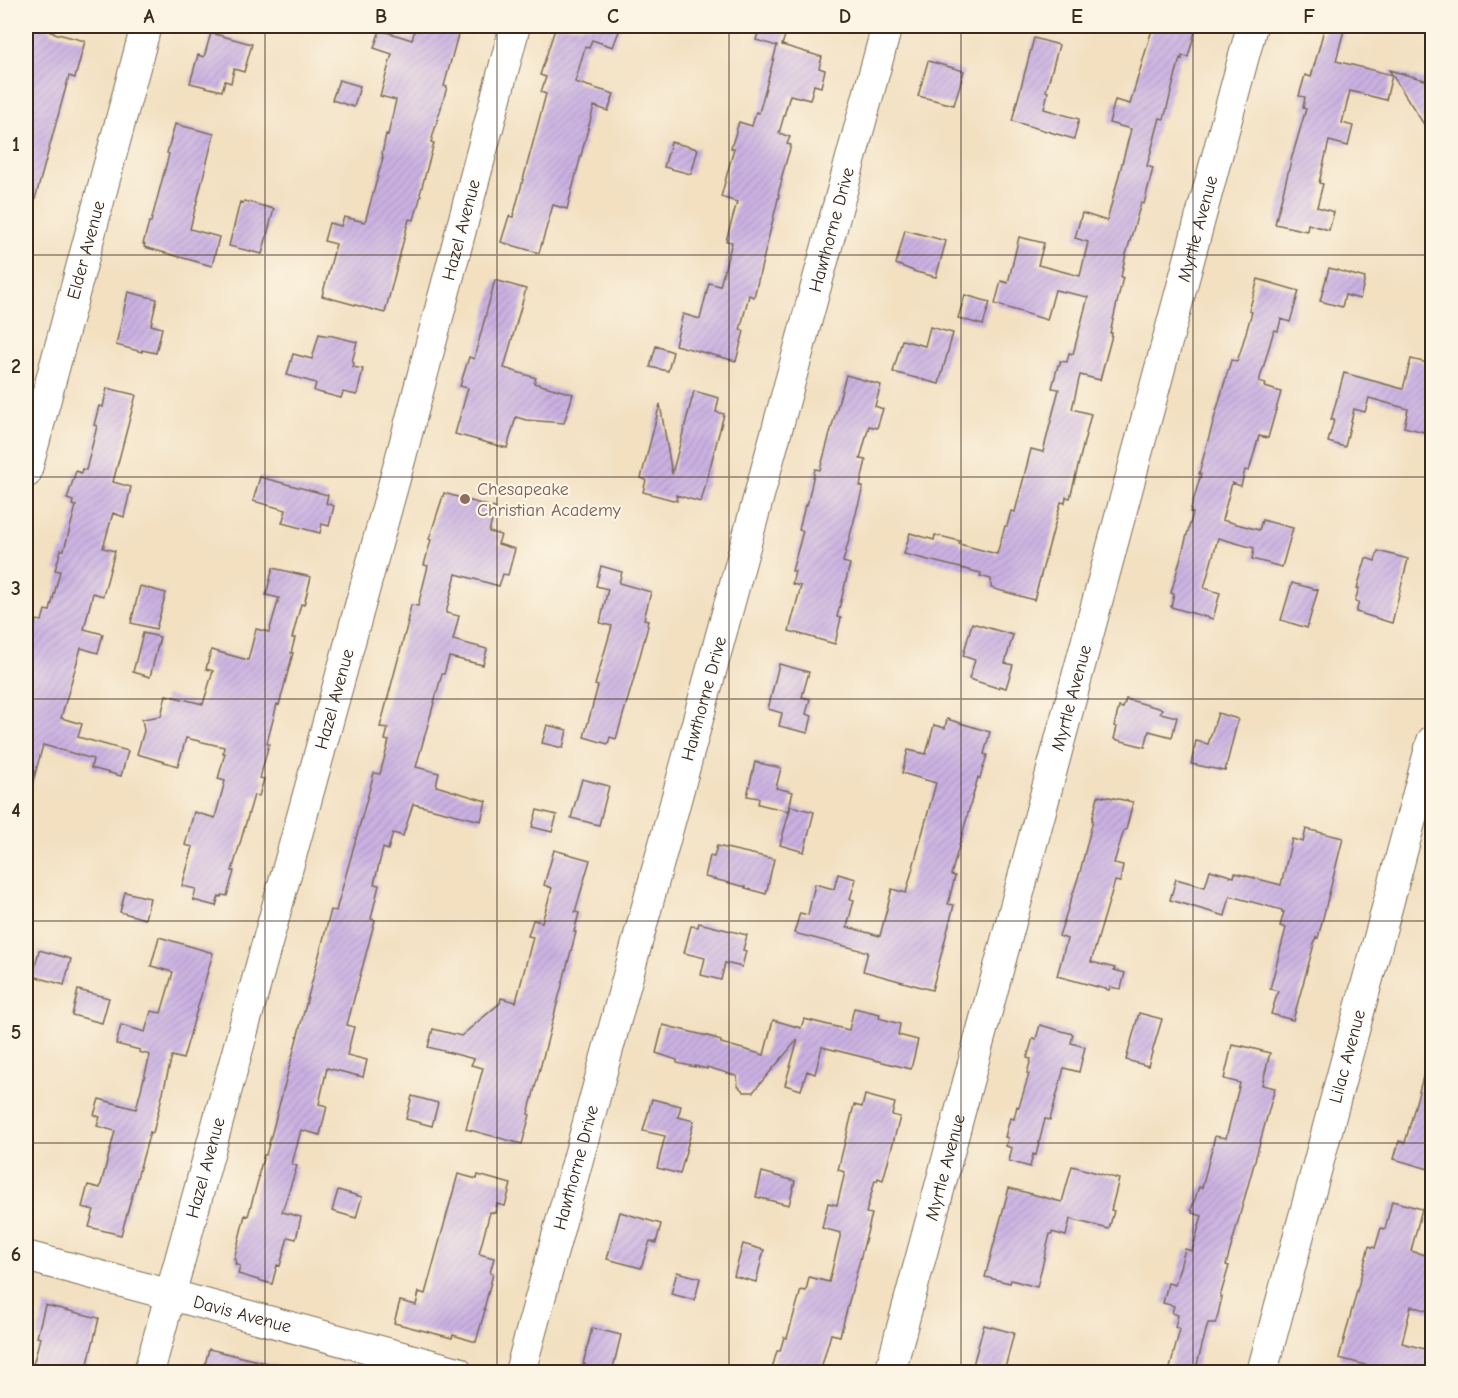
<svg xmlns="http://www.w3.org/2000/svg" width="1458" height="1398" font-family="'Comic Neue',sans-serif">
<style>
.building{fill:url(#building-hatch)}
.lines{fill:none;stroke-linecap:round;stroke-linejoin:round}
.minor-casing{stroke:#7b6a57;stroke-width:32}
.minor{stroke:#fff;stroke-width:30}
.grid{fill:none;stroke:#3b2a1e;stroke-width:1.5;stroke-opacity:0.55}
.education-dot{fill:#8d6e63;stroke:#fcf5e5;stroke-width:2}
.labels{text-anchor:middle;stroke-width:4.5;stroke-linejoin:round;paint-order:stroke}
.street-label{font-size:18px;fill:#3b2a1e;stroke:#fcf5e5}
.education-label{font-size:18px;fill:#785e54;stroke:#fcf5e5;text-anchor:start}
.neatline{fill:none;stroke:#3b2a1e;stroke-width:2}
.grid-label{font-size:20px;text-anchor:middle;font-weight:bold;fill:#3b2a1e}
</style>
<defs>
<pattern id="building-hatch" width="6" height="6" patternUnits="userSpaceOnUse" patternTransform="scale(1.5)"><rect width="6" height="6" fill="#cab1e2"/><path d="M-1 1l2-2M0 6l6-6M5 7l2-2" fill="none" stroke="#ae98c1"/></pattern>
</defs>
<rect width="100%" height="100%" fill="#fcf5e5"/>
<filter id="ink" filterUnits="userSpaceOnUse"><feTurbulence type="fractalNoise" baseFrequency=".0167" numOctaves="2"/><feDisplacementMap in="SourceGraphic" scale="12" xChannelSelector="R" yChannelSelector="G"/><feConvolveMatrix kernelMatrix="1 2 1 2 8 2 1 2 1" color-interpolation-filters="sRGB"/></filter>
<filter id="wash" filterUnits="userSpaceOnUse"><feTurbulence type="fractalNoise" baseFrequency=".008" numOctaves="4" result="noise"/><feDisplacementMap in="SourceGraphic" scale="24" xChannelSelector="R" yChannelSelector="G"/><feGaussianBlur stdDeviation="1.35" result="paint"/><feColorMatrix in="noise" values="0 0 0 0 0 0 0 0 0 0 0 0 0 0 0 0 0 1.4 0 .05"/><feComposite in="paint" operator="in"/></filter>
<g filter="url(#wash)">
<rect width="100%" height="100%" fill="#f2e0c1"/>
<g id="blocks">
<path class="building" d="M26,26H37L51,29L50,32L85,41L75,78L69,76L31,214L26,213Z
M416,26H440L459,31L444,86L447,87L431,142L434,143L420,194L421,195L414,220L409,219L385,313L322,296L336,244L324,241L329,223L341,226L344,217L365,222L383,158H382L383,155L382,154L386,134L388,135L396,100L380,96L392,54L374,48L380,30L412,40Z
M556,26H621L613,47L592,40L589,48L585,47L575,82L614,94L608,111L594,106L567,209L553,205L539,253L501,242L509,216L513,217L546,94L541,92L546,77L540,75Z
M760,26H788L782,45L822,57L819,68L825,70L821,87L814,85L810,100L790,95L779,133L790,137L787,144L791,145L781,179L782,180L778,194L779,195L754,297L749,295L740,330L744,331L736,361L675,345L683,314L700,319L709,283L720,286L732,242L726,241L737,202L721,197L734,148H731L739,122L752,126L756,112L759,113L777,46L756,40Z
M1153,26H1185L1196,28L1188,57L1182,56V59L1180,58L1164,119L1160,118L1147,166L1153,168L1144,204L1141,203L1125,258L1121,277H1123L1110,333H1112L1111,339L1100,380L1080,375L1072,409L1091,414L1070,498L1066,497L1065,503L1061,502L1034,600L991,588V579L980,576L981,573L904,554L910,533L934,540L935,535L960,541L959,544L997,554L1005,526H1007L1011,511L1015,512L1031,449L1043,452L1059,389L1052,388L1058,365H1060V361L1067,362L1069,353L1073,354L1088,297L1055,290L1047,320L995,304L1001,281L1008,283L1019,237L1044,243L1038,265L1080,276L1088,242L1075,238L1082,213L1107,221L1131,129L1109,123L1115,100L1130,104Z
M1325,26H1345L1336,61L1392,75L1386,100L1350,91L1342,123L1353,126L1348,146L1329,141L1319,183L1323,184L1317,207L1334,212L1329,230L1308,224L1307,231L1275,224L1292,157L1306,109L1303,108L1305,97L1299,96L1305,75L1311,77Z
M211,33L252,44L244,72L234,69L231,83L225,81L222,91L190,83L198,55L204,57Z
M1034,38L1059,45L1046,91L1048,92L1044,109L1079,119L1074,139L1012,121Z
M928,61L964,71L954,105L918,96Z
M1389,70L1432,82V137Z
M339,80L360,86L354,107L332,100Z
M175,124L214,134L190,229L219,237L212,266L144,247L145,244H143L149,222H151L169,154L167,153Z
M671,142L698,149L691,174L664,167Z
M244,201L274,209L262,254L229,246L240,202L243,203Z
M905,230L946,241L936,277L916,272L896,264Z
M1329,268L1365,278L1360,299L1345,295L1342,307L1320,301Z
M1258,279L1299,291L1290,322L1281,319L1278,331L1274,330L1259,382L1266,384L1265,387L1281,392L1268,438L1259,436L1249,471L1245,470L1241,486L1232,483L1222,520L1259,530L1262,520L1293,528L1282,567L1252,559L1254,548L1218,538L1204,588L1220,593L1213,619L1171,607L1174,594L1171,593L1193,513L1190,512L1201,474H1199L1206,447L1231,360L1237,361L1240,353L1252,312L1249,311Z
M495,280L526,289L504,368L536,378L534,383L573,394L564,423L526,420L516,417L507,448L455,434L468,388L460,386L463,376L469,357L474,359Z
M128,292L157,299L151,325L162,328L156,353L142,350V352L116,345Z
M965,295L990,302L983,325L958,318Z
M930,327L953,333L939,384L893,372L902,340L925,346Z
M319,334L328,336L329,335L357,342L352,362L354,363L353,367L363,369L357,395L343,392L341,398L314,391L316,383L287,375L293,354L312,359Z
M656,346L673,352L668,371L650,367Z
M1411,359L1432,364V434L1404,427L1408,409L1369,398L1365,412L1354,409L1345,447L1328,442L1334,420H1331L1344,373L1403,389Z
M846,375L881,385L875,406L883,409L877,428L869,426L860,459L866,460L860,486L863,487L843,562L850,564L837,617L841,618L835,644L789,631L801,586L792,584L795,571H792L803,531L799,530L805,505L807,506L815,469L820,470Z
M107,388L136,395L113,482L131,487L124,517L113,513L103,548L115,551L103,596L93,593L84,629L103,634L98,653L81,648L61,718L82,724L78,737L128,751L121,776L91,768L93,759L43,745L31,789L26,788V662L36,620L42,621L45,610L50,611L60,571L55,570L61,550H64L76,506L72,505L73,501L67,499L76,471L81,473L82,469L86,470L97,426L94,425L99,406L103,407Z
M694,391L719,398L716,412L724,414L701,502L676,495L677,501L643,492L646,480L641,478L660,404L672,474Z
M260,477L328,495L326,503L334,506L329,526L322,524L320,533L282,523L286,510L253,501Z
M444,493L495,508L489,532L501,535L498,544L515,549L508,575L503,574L499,586L456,574L446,613L459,616L453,640L487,649L483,665L449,657L444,674H442L416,767L439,773L436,786L486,801L481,821L413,804L403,836L393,833L388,850L383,848L374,884L379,885L371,919L375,920L347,1025L354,1027L347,1055L367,1060L363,1077L327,1068L319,1104L327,1106L320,1135L301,1130L292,1164L297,1166L282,1212L301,1217L296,1239L288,1237L280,1266L277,1265L272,1284L238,1274L240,1266L235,1264L236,1260L234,1259L245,1215L248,1216L259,1177L258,1176L264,1155H266L331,910L336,911L374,773L380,774L389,741L385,740L388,728L380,727L408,622H407L411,605L418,606L428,566L424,565L431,540L429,539Z
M1378,551L1408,559L1392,623L1356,612L1359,602L1355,601L1359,588H1357L1366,558L1375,561Z
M601,566L622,572L619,583L651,592L644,619L648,620L647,625L648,626L634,678L616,739L610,737L608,744L584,737L598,686L595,685L612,626L600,623L608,589L596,586Z
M273,568L311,577L304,605L301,604L292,638H295L291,653H293L279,705L277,704L267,743L269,744L260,778L264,779L259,796L254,795L232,871H234L227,896L222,895L221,897L219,896L216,906L193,900L196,889L182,886L193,847L185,845L194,812L215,818L225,781L218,779L225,753H223L224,747L186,738L178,766L137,754L144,731L142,719L161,716L166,695L203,704L213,671L206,669L211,650L248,660L256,629L269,632L279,598L266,595Z
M1292,583L1318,590L1307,628L1281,620Z
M140,586L166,593L156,629L131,623Z
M972,623L1013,635L1005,663L1013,665L1006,688L999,686L998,688L969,679L975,660L963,656Z
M143,633L160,637L150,677L133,672Z
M779,664L809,672L802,697L810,699L806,714L812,716L808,733L779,726L782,713L768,709Z
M1126,699L1162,709L1160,713L1177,717L1172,737L1149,731L1145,747L1114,739L1117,727L1114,726L1119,707L1123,708Z
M1218,713L1238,719L1225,771L1191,764L1196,741L1208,744Z
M947,719L990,732L984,754L987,755L980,778L978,777L951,875L955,876L948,904L954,905L932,990L863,971L868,952L794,933L800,913L808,915L815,884L834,889L838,874L856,879L850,899L854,900L847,927L880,936L892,889L906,893L936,783L902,773L908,750L926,754L934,725L945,728Z
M547,725L567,730L563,748L542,743Z
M755,762L781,768L776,788L793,792L788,811L758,804L759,798L747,796Z
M582,779L609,786L599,825L571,818Z
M1098,796L1104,797V796L1133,802L1126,830H1124L1114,863L1123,865L1120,882L1115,881L1091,962L1115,968L1114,970L1125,973L1121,989L1110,987L1109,990L1057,976L1067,939L1059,936L1080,872L1093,820H1092Z
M791,806L814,812L804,852L780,845Z
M537,810L557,815L552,832L532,827Z
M1306,829L1343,838L1318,938L1316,937L1293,1020L1271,1014L1278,991L1270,989L1286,928L1280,926L1284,912H1282V910L1230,896L1225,916L1170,900L1176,879L1205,887L1210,870L1234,877L1235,873L1281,885L1292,839L1303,842Z
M717,846L774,859L766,894L745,888L746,887L705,877L710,856L714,857Z
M554,850L590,860L575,912L579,913L574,932H576L528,1114L530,1115L522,1144L466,1129L483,1068L471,1065L474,1059L428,1047L433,1029L461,1036L500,1003L501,998L516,1002L533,937L528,936L533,920L542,922L552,888L544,885Z
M125,892L150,898L145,919L120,912Z
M699,923L747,935L743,950L746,951L742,967L725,963L721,980L701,975L705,958L684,953L691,926L698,927Z
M159,937L213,953L183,1059L172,1056L153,1133L150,1132L148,1139L121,1235L89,1227L94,1210L82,1207L88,1185L100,1188L115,1131L97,1126L100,1117L94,1115L99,1099L136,1109L150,1055L139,1052L140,1050L116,1044L121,1025L145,1032L151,1011L161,1013L173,972L151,966Z
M39,950L71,959L64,985L33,976Z
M78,990L109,998L102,1023L72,1015Z
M854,1008L880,1014L879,1018L900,1024L898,1035L918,1040L911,1069L822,1047L815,1074L807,1071L801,1090L785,1085L798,1039L753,1092H744L738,1086L737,1076L707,1067V1069L695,1066V1067L677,1063V1060L656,1053L663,1025L715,1038L714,1039L721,1041V1043L764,1055L773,1020L801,1028L804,1019L849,1030Z
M1139,1013L1162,1019L1148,1066L1126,1060Z
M1040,1025L1073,1034L1071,1043L1085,1047L1079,1072L1064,1068L1050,1120L1045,1119L1036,1155L1033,1154L1030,1167L1009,1161L1012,1148L1006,1146L1008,1138L1005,1137L1010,1118L1014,1119L1017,1106L1019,1107L1029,1074L1027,1073L1031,1059L1027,1058L1033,1038L1036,1039Z
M1232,1045L1243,1047V1046L1270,1053L1262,1085L1275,1088L1226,1265L1229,1266L1220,1297H1222L1216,1323H1208L1195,1372H1169L1180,1329L1175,1327L1178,1315L1172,1313L1174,1306L1163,1303L1168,1283L1175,1285L1185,1249L1192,1251L1202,1216L1192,1213L1193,1211L1191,1210L1199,1187L1202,1188L1215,1136L1226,1138L1240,1083L1224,1079Z
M1427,1062L1432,1063V1170L1394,1159L1399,1141L1405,1143Z
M865,1095L895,1103L892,1115L900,1117L883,1180L878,1178L877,1181L875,1180L866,1213L872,1214L840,1336L831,1334L820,1372H771L777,1351H780L784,1337L787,1338L801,1290L806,1291L809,1277L829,1282L841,1233L822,1228L828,1203L837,1205L845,1172L838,1170L854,1105L862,1107Z
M412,1096L438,1103L432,1126L406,1119Z
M652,1099L681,1106L678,1117L694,1121L680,1174L657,1168L665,1136L643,1131Z
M1072,1166L1119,1179L1111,1210L1114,1211L1109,1229L1070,1219L1066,1236L1052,1232V1234H1050L1037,1287L1011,1280L1010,1283L985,1277L1009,1188L1062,1202Z
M762,1172L795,1181L789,1205L756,1197Z
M458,1174L477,1179L478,1175L511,1184L505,1206L497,1204L495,1213L490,1212L479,1254L494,1258L490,1273L493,1274L484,1309L485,1310L476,1342L453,1335L452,1338L394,1323L400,1301L416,1305L419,1292L425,1294Z
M338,1190L362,1197L356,1218L332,1211Z
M1392,1201L1422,1209L1411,1251L1432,1257V1312L1411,1306L1402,1343L1432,1351V1372H1392L1339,1358L1369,1246L1375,1248L1381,1228L1385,1229Z
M620,1212L661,1224L656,1243L650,1241L641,1268L607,1259Z
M743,1244L764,1250L756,1282L734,1276Z
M677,1272L700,1278L695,1300L671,1294Z
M45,1305L99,1318L86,1372H46L32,1369L40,1338L37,1337Z
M984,1325L1014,1333L1004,1372H981L982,1368L973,1365Z
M592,1328L621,1335L612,1372H583L585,1364H583Z
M209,1349L278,1366L277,1372H203Z"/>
</g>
</g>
<g filter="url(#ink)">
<use href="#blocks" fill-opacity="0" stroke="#7b6a57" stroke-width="1.5"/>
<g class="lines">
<g class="minor-casing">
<g id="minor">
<path id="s1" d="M26,473L146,26"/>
<path id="s2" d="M26,1256L458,1372"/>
<path id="s3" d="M149,1372L399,464L515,26"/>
<path id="s4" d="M520,1372L887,26"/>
<path id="s5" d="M890,1372L1252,26"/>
<path id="s6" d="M1262,1372L1432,741"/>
</g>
</g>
<use href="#minor" class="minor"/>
</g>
</g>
<path class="grid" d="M265,26V1372M497,26V1372M729,26V1372M961,26V1372M1193,26V1372M26,255H1432M26,477H1432M26,699H1432M26,921H1432M26,1143H1432"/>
<circle class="education-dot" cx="465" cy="499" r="6"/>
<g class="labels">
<g class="street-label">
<text dy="6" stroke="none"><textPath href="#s3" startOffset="1184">Hazel Avenue</textPath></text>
<text dy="6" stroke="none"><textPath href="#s4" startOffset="1184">Hawthorne Drive</textPath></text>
<text dy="6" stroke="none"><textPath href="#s5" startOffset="1184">Myrtle Avenue</textPath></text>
<text dy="6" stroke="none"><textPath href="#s1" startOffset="231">Elder Avenue</textPath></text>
<text dy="6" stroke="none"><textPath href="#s4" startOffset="698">Hawthorne Drive</textPath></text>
<text dy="6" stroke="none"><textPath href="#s5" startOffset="698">Myrtle Avenue</textPath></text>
<text dy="6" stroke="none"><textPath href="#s3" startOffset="698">Hazel Avenue</textPath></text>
<text dy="6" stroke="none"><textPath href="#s6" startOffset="327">Lilac Avenue</textPath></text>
<text dy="6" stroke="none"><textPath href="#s3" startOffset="212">Hazel Avenue</textPath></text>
<text dy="6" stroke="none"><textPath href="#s4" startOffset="212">Hawthorne Drive</textPath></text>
<text dy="6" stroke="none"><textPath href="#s5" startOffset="212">Myrtle Avenue</textPath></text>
<text dy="6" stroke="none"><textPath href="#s2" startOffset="224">Davis Avenue</textPath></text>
</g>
<g class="education-label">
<text x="477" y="495">Chesapeake<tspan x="477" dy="21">Christian Academy</tspan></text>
</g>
</g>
<rect width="1458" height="1398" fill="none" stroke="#fcf5e5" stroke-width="66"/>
<rect x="33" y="33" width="1392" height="1332" class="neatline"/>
<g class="grid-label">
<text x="149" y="23">A</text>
<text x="381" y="23">B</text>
<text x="613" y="23">C</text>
<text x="845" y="23">D</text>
<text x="1077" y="23">E</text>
<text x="1309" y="23">F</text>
<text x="16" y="151">1</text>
<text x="16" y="373">2</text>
<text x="16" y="595">3</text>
<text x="16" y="817">4</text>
<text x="16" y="1039">5</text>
<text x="16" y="1261">6</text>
</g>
</svg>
